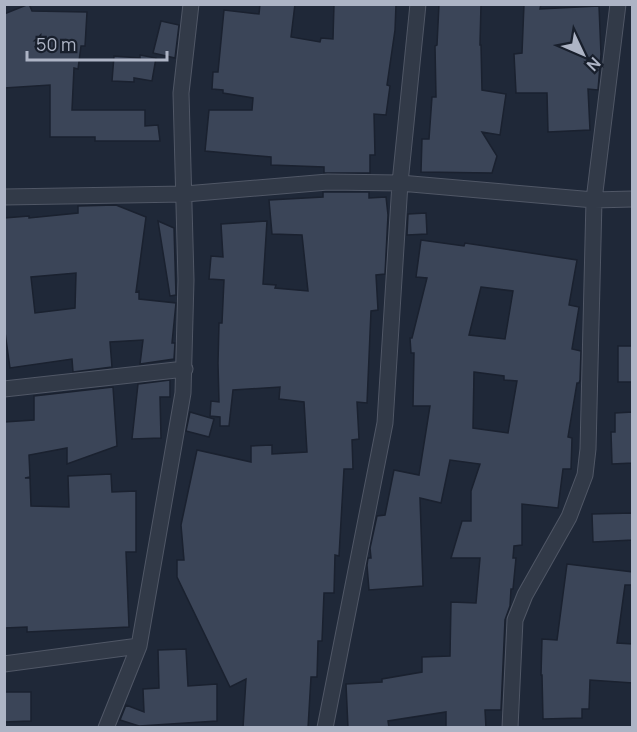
<svg xmlns="http://www.w3.org/2000/svg" width="637" height="732" font-family="Manrope,sans-serif">
<style>
.building{fill:#3b4558;stroke:#1a212f;stroke-width:1.5;fill-rule:evenodd}
.lines{fill:none;stroke-linecap:round;stroke-linejoin:round}
.minor-casing{stroke:#505766;stroke-width:17}
.minor{stroke:#323a48;stroke-width:15}
</style>
<rect width="100%" height="100%" fill="#1f2838"/>
<path class="building" d="M29,4L32,11L87,12L85,46H81L78,69L74,68L72,110H145V126L158,125L160,141H95V137H50V85L4,88V14Z
M260,4H295L291,37L320,42L321,38L333,39L334,4H396L395,30L387,85L390,86L386,115L374,114L375,155H370V173H324V167L271,165V157L205,151L209,110H252L253,98L223,93V90L212,89L213,72H218L224,10L259,14Z
M439,4H481L480,45H481L482,90L506,94L500,135L482,132L497,156L492,173L421,172L422,139H429L432,97H436L435,46L437,45Z
M524,4H541L540,9L599,6L601,54L598,90L588,89L590,130L548,132L547,93H516L514,54L522,53Z
M161,21L179,25L175,58L153,53Z
M140,55L156,58L152,81L134,78V82L112,81L114,56L140,58Z
M323,192H369V198L386,197L388,215L385,274L376,275L378,310L371,311L367,403L357,402L359,439L352,440L353,469H344L339,556L335,555L334,593H324L322,641H318L317,677H311L308,728H243L246,679L230,687L177,577V560H184L181,525L197,450L251,462V446L272,445V454L307,452L304,402L279,399L280,387L233,390L229,426H220V417L210,416L211,401L219,402L218,363L219,323H222L224,280L209,279L211,256L223,257L221,224L267,221L263,284L276,285L275,288L308,291L302,235L272,234L269,200L323,197Z
M116,205L146,217L136,292L139,291V299L176,303L172,343H175L174,359L140,364L143,340L110,342L112,367L73,372L72,359L10,368L4,325V218L29,216V218L78,213V206ZM76,273L75,308L35,313L31,277Z
M426,213L427,234L407,235L408,214Z
M158,221L174,228L176,295L170,296Z
M421,240L464,246L465,243L577,260L569,305L579,307L572,349L581,351L580,380L579,383H577L568,437L572,438L571,469H563L558,508L522,504V545L514,546L513,558H516L513,589H511L510,606L505,620L501,710H485L486,728H446V712L388,721L389,728H348L346,684L382,682V679L422,672V657L450,656L451,602L476,603L480,558H451L462,521H471V491L480,464L450,460L441,503L420,498L423,586L369,590L367,565L368,558H371L370,548L377,516L385,515L394,470L419,475L430,406H413L414,353H411L410,338H412L427,278L416,277ZM481,287L513,291L505,339L469,335ZM474,372L504,376V380L517,381L508,433L473,428Z
M618,346H633V382H618Z
M170,380V397H160L161,438L132,439L138,384Z
M113,387L117,446L67,464V448L29,455L30,477L25,478H30L31,506L69,507L68,476L111,474L112,492L136,491V552H126L129,627L27,632V627L4,628V422L34,420V396Z
M190,412L214,419L209,437L186,431Z
M633,412V463L612,464L611,432H615V413Z
M633,513V540L593,542L592,514Z
M567,564L633,572V585H625L617,643L633,644V683L590,680L589,709H582V718L543,719L542,675H541L542,639L557,640Z
M186,649L188,686L217,684V721L139,726L120,720L126,705L144,712L143,689L159,688L158,650Z
M4,692H31V721L4,722Z"/>
<g class="lines">
<g class="minor-casing">
<path id="minor" d="M4,197L185,194L328,182L400,183L594,200L632,199
M4,389L185,369
M4,664L139,646
M106,728L139,646L183,393L186,280L181,93L191,4
M325,728L385,423L400,183L418,4
M510,728L515,620L525,595L569,517L585,475L588,449L594,200L618,4"/>
</g>
<use href="#minor" class="minor"/>
</g>
<rect width="637" height="732" fill="none" stroke="#adb4c5" stroke-width="12"/>
<g transform="translate(583 54) rotate(134)" stroke="#181f2c" stroke-width="4.5" paint-order="stroke">
<path d="M0-4.5L10 22L0 15L-10 22Z" fill="#adb4c5"/>
<text y="-9" font-size="16" font-weight="bold" text-anchor="middle" fill="#adb4c5">N</text>
</g>
<path d="M27 51v9h140v-9" fill="none" stroke="#adb4c5" stroke-width="3"/>
<text x="36" y="51" font-size="18" fill="#adb4c5" stroke="#181f2c" stroke-width="4.5" paint-order="stroke">50 m</text>
</svg>
